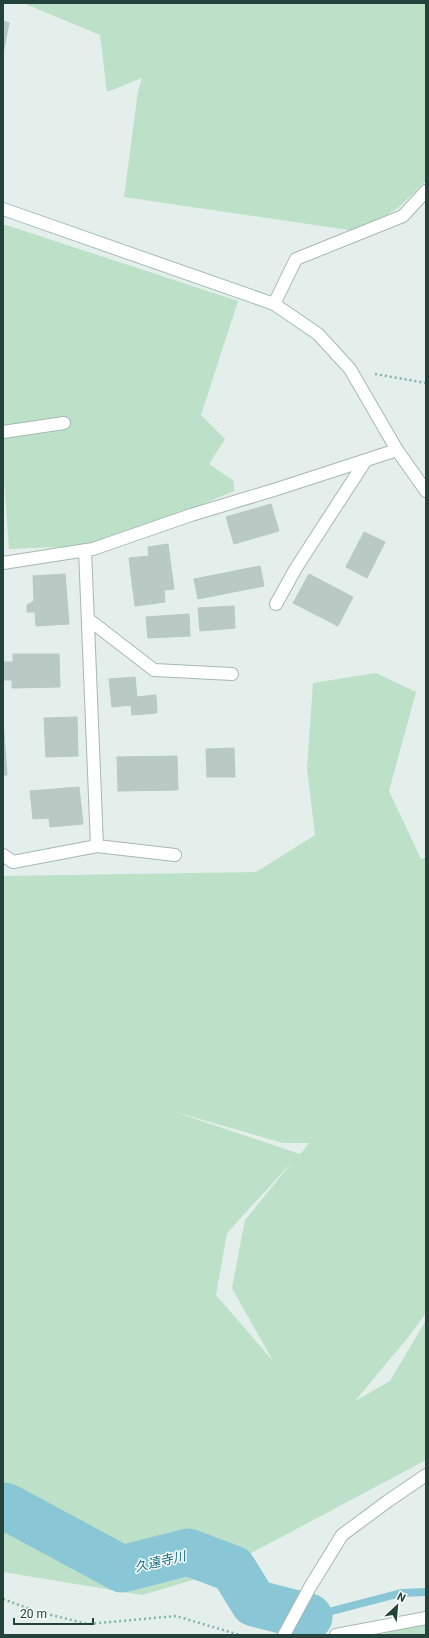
<svg xmlns="http://www.w3.org/2000/svg" width="429" height="1638" font-family="Roboto,'Noto Sans JP',sans-serif">
<style>
.green{fill:#bce1c8;fill-rule:evenodd}
.lines{fill:none;stroke-linecap:round;stroke-linejoin:round}
.stream{stroke:#89c7d7;stroke-width:8}
.river{stroke:#89c7d7;stroke-width:47}
.building{fill:#b9cac4;stroke:#b6c9c2}
.lane-casing{stroke:#a6b8b3;stroke-width:14}
.street-casing{stroke:#a6b8b3;stroke-width:14}
.secondary-casing{stroke:#a2bbb4;stroke-width:14}
.path{stroke:#83b4a8;stroke-width:2.5;stroke-dasharray:2 3;stroke-linecap:butt}
.lane{stroke:#fff;stroke-width:12}
.street{stroke:#fff;stroke-width:12}
.secondary{stroke:#fff;stroke-width:12}
.labels{text-anchor:middle;stroke-width:3;stroke-linejoin:round;paint-order:stroke}
.water-label{font-size:13px;font-style:italic;fill:#176b83;stroke:#f6fbf8}
</style>
<rect width="100%" height="100%" fill="#e4efeb"/>
<path class="green" d="M23,3H426V181L399,207L362,232L124,197L138,91L142,78L107,92L100,35Z
M3,224L238,301L201,415L225,439L209,464L234,481V491L105,545L9,549L3,466Z
M376,673L416,692L389,791L421,859L426,857V1313L410,1335L355,1401L390,1381L426,1320V1460L210,1575L142,1595L3,1572V876L256,872L315,835L307,768L313,683ZM172,1111L283,1143H309L300,1154ZM293,1161L245,1220L232,1288L273,1361L216,1295L227,1233Z
M426,1619V1635H382L413,1621Z"/>
<g class="lines">
<path class="stream" d="M309,1617L401,1593L426,1592"/>
<path class="river" d="M3,1506L7,1507L122,1569L188,1552L233,1569L254,1603L309,1617"/>
</g>
<path class="building" d="M3,21L9,23L3,54Z
M271,504L279,531L234,544L226,517Z
M364,532L385,542L367,578L346,567Z
M168,544L174,589L164,590L165,602L135,606L129,558L149,556L148,547Z
M260,566L264,586L198,599L194,579Z
M65,574L69,624L36,626L35,612H27V605L34,601L33,576Z
M309,574L353,597L338,626L293,603Z
M234,606L235,628L200,631L198,608Z
M189,614L190,636L148,638L146,617Z
M13,654H59L60,687L12,688V680H3V662H13Z
M135,677L137,697L156,695L157,713L132,715L131,705L112,707L109,679Z
M77,717L78,756L46,757L44,718Z
M3,721L7,775H3Z
M234,748L235,777H207L206,749Z
M177,756L178,790L118,791L117,757Z
M79,787L83,824L50,827L49,818L33,819L30,791Z"/>
<g class="lines">
<g class="lane-casing">
<path id="lane" d="M274,304L296,259L403,216L426,191
M336,1635L426,1618"/>
</g>
<g class="street-casing">
<path id="street" d="M3,432L64,423
M85,550L97,846
M3,563L93,549L191,515L277,489L397,450
M276,604L296,568L366,460
M88,619L154,670L232,674
M3,855L13,862L97,846L175,855
M284,1635L310,1587L342,1535L388,1501L426,1475"/>
</g>
<g class="secondary-casing">
<path id="secondary" d="M3,209L274,304L318,334L350,369L397,450L426,491"/>
</g>
<path class="path" d="M375,374L426,383
M3,1599L35,1611L88,1624L176,1616L240,1635"/>
<use href="#lane" class="lane"/>
<use href="#street" class="street"/>
<use href="#secondary" class="secondary"/>
</g>
<g class="labels">
<g class="water-label">
<text transform="translate(160 1561) rotate(-13)" y="5">久遠寺川</text>
</g>
</g>
<rect width="429" height="1638" fill="none" stroke="#22423b" stroke-width="8"/>
<g transform="translate(397 1606) rotate(26)" stroke="#f6fbf8" stroke-width="3" paint-order="stroke">
<path d="M0-3L7 15L0 10L-7 15Z" fill="#22423b"/>
<text y="-6" font-size="11" font-weight="bold" text-anchor="middle" fill="#22423b">N</text>
</g>
<path d="M14 1618v6h79v-6" fill="none" stroke="#22423b" stroke-width="2"/>
<text x="20" y="1618" font-size="12" fill="#22423b" stroke="#f6fbf8" stroke-width="3" paint-order="stroke">20 m</text>
</svg>
